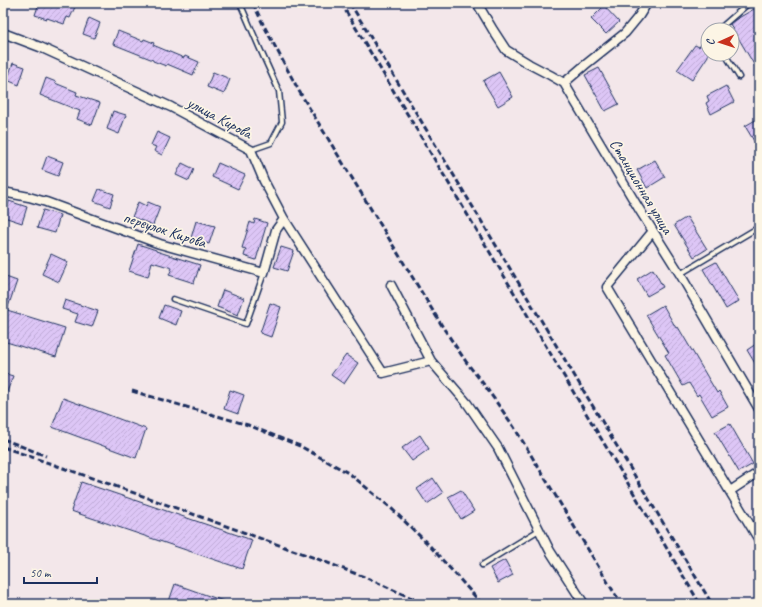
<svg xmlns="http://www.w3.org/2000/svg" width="762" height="607" font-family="Caveat,sans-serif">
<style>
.building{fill:url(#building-hatch);stroke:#1b2f5e}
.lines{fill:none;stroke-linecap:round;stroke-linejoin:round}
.service-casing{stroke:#1b2f5e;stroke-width:7}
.minor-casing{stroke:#1b2f5e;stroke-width:11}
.service{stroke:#fcf5e5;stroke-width:4}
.minor{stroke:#fcf5e5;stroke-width:8}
.rail{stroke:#1b2f5e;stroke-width:3;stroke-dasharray:6 3;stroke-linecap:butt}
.labels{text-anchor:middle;stroke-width:3.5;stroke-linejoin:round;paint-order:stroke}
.street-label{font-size:16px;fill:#1b2f5e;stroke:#fcf5e5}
</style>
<defs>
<pattern id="building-hatch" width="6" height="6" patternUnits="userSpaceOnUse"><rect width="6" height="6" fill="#ddc6f6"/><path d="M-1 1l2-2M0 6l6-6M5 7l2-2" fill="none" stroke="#bdaad5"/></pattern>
</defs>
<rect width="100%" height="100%" fill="#f3e7ea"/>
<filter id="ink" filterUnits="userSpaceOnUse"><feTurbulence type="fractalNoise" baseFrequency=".025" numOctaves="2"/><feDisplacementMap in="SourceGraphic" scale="8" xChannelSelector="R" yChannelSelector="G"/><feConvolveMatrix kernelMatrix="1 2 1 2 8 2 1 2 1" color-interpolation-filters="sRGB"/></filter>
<g filter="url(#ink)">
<path class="building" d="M39,3H65L75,7L70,18L67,17L64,24L47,18V19L35,15Z
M604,6L619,22L606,34L591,19Z
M754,9L759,17V73L730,24L735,20Z
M89,18L100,23L94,38L83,34Z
M118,31L143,41L144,39L154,43L153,45L184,58L185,56L199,62L193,75L167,64L166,66L153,61V60L113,44Z
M703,42L708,46V56L692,80L677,70L695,45L699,47Z
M13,63L25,67L19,85L7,80Z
M599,68L619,104L605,111L585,75Z
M213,72L230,79L224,94L207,87Z
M499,72L513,97L498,106L483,81Z
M46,78L56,82L55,83L77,92L76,95L100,103L92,125L77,119L80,111L40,95Z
M726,86L734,102L711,114L706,103L709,101L707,96Z
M113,111L126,115L119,134L107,129Z
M759,118V138L754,141L745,126Z
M157,132L170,138L162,155L154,151L156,147L151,145Z
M47,156L63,162L58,176L42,170Z
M655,160L665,177L647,188L637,170Z
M182,163L194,169L189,181L176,175Z
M218,163L245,175L238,189L212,177Z
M99,189L114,194L110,207L94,201Z
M9,201L27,207L22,223L4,217Z
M138,202L146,206L148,202L160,207L153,225L132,217Z
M43,210L60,215L55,233L37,228Z
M687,217L707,249L694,257L674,225Z
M255,219L267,223L256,260L244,256L246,249L242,248L250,222L254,224Z
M196,221L215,226L209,244L191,238Z
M138,244L156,250V251L200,265L194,283L169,275L172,268L152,262L148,277L129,271Z
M281,247L294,251L287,271L274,267Z
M51,254L68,262L59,282L42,274Z
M716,262L739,301L726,309L703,269Z
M653,269L663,287L647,296L637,279Z
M3,276L17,281L7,310L65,328L56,357L3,341Z
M223,290L244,298L238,315L217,307Z
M65,300L98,311L92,327L75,322L78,314L62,309Z
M270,303L281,307L271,337L260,333Z
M164,305L181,311L176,325L159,318Z
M663,305L676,328L678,327L717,393L719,391L728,407L712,416L699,394L697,396L689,383L683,386L665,355L669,353L646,315Z
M759,342V370L747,350Z
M346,355L358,363L344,384L331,375Z
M3,373L13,376L4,400H3Z
M230,390L244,395L238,414L224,409Z
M63,398L146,429L136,458L52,427Z
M730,424L753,464L739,472L715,432Z
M420,435L429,449L412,461L402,448Z
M433,478L443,493L427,504L417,489Z
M81,482L252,540L242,569L71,511Z
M461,490L474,511L461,519L448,497Z
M505,560L513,575L498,583L490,568Z
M175,584L229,603V604H168Z"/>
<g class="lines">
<g class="service-casing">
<path id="service" d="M240,3L260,49L279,91L282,122L271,143L251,150
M718,30L749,3
M725,54L739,77
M757,156L759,154
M680,274L759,227
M173,299L246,324L264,273
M482,565L539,530"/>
</g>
<g class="minor-casing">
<path id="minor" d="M477,3L493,30L506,50L529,64L550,75L564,83L639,209L680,274L759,409
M3,33L40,47L171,107L251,150L264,181L284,219L383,373L431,361
M564,83L585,65L625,33L639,16L647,3
M3,192L29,197L46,202L160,244L264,273L276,230L284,219
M653,231L607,287L759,540
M391,285L431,361L467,403L498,448L550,551L584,604
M730,491L759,472"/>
</g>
<use href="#service" class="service"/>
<use href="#minor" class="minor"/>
<path class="rail" d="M253,3L263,24L299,91L444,329L467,363L485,386L514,427L621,604
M341,3L700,604
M350,3L712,604
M132,391L248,425L300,446L350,474L391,508L429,545L482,604
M3,439L46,456
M3,447L112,485L315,558L367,578L416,600L422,604"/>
</g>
</g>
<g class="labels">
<g class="street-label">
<text transform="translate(220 117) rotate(28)" y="6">улица Кирова</text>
<text transform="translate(642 186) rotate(59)" y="6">Станционная улица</text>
<text transform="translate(165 229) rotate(18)" y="6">переулок Кирова</text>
</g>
</g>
<rect width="762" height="607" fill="none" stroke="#fcf5e5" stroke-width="16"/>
<rect x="8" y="8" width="746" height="591" fill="none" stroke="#1b2f5e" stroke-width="1.5" filter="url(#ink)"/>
<g transform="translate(720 42) rotate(267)"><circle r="19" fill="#fcf5e5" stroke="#a2a6af"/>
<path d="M0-3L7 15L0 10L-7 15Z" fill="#c8321e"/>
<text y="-6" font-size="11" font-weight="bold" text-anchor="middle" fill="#1b2f5e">С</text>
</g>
<path d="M24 577v6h73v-6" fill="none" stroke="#1b2f5e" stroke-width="2"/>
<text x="30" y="577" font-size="12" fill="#1b2f5e" stroke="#fcf5e5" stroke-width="3" paint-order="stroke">50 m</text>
</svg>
